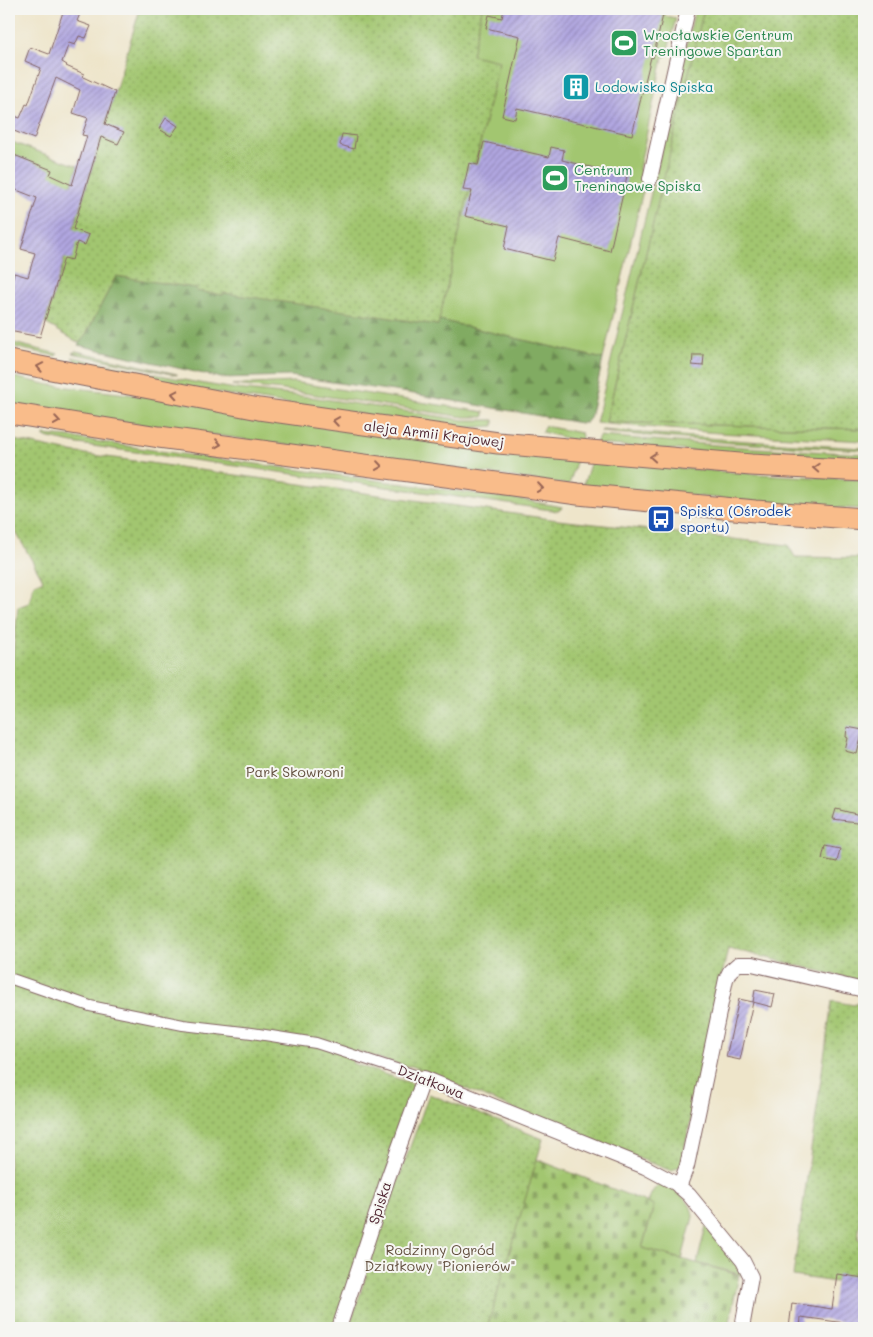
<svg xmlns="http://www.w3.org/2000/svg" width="873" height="1337" font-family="Mali,sans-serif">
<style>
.grass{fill:#a2c670;stroke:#76724e}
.forest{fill:url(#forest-firs);stroke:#666546}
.cemetery{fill:url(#cemetery-stones);stroke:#76724e}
.park{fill:url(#park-dots);stroke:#76724e}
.building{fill:url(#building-hatch)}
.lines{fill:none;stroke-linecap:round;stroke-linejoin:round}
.pedestrian-casing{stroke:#836463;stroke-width:12}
.minor-casing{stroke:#836463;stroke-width:16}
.primary-casing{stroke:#836463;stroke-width:23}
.pedestrian{stroke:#fff;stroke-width:10}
.minor{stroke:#fff;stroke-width:14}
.primary{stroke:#f9bc8a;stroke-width:21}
.oneway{stroke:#996656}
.labels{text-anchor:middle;stroke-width:4;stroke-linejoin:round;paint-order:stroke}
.leisure-label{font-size:14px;fill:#27864d;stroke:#f6f6f2;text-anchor:start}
.culture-label{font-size:14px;fill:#0d838f;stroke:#f6f6f2;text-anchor:start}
.street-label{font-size:14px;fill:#4a1f2b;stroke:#f6f6f2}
.transit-label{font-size:14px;fill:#164399;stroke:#f6f6f2;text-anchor:start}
.park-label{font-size:14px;fill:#645140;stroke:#f6f6f2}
</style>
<defs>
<pattern id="forest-firs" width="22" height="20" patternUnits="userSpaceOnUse" patternTransform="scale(1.25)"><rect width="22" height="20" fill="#81ab62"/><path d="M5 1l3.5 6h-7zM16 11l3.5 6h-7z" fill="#6c8b51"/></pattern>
<pattern id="cemetery-stones" width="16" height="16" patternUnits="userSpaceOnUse" patternTransform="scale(1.25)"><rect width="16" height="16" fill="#a2c670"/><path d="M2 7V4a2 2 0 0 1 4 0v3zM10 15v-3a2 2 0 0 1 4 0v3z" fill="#86a05c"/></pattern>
<pattern id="park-dots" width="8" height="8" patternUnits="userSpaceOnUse" patternTransform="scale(1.25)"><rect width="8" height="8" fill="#a2c670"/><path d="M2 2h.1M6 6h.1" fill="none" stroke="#86a05c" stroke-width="1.8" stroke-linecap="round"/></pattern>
<pattern id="building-hatch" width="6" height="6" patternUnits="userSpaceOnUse" patternTransform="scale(1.25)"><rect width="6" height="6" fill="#b1a7e1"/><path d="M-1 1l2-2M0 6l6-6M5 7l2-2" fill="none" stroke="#9287b7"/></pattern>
</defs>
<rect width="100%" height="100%" fill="#f6f6f2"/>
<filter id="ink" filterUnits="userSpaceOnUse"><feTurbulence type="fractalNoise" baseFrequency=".02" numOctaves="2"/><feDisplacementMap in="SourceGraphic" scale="10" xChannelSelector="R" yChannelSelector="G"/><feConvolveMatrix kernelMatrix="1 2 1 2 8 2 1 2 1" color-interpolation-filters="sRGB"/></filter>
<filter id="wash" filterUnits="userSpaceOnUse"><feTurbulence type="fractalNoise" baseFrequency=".0096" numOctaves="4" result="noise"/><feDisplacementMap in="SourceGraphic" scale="20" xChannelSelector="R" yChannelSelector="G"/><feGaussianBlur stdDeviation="1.12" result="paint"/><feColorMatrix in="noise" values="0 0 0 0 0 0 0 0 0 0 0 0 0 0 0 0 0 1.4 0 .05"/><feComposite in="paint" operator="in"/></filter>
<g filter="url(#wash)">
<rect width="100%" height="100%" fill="#eee5ca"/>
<path class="grass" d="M482,9H653L665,12V16L676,18L666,57L663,58L640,164L639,169L646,178L603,359L439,320L499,61L471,56Z
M695,9H704L606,422L864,429V441L719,433L596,423Z
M9,141L78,166L71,187L48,180L51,170L9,153Z
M9,342L58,354L55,356L9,346Z
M76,351L177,374V375L72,353Z
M72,357L199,383L236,389L311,397L464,420H494V426L462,428C365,414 267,404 171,384C139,377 107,369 75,361Z
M9,376L50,385L127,394L577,459L569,485L9,406Z
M293,382L478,411L484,412V417H464L283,390L232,385Z
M545,426L581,433L582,436L581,442L542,432Z
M602,430L747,441L864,448V450L733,443L601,432Z
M44,435L68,437L159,451L523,500L562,507L561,509L558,511L78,444L44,437Z
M599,436L756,448L864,454V461L818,460L596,444Z
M591,461L740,473L864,480V509L805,506L583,486Z
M664,1182C676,1192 693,1201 693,1217L682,1259L642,1248L654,1206L648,1203C651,1192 654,1187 664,1182Z
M706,1226L737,1264L743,1275L697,1263Z"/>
<path class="forest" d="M116,276L196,288V291L223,295V292L437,325L439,320L603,359L590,418L586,423H580L408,393L290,376L221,378L78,345L85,336Z"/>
<path class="cemetery" d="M536,1159L654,1205L642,1248L739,1275L728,1328H487Z"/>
<path class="park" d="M140,9H482L472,55L499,61L438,325L224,293L223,295L196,291V288L116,276L85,336L79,343L45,323Z
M704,9H864V429L606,422Z
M9,439L71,452L558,520L788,545L795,557L864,558V982L728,948L681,1165L672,1171L559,1128L412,1066H403L356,1051L352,1063L416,1085L335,1328H9V692L18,607L29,603L34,584L43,580L9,520Z
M832,1001L854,1005L859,1002L864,1003V1194L858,1239L864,1240V1286L793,1276Z
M429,1094L543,1139L487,1328H349L386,1214Z"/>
<g id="blocks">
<path class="building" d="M64,9H82L77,21L91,26L86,38L79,36L75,45L69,43L62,62L67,65L66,66L84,74L83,77L115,92L105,124L124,132L118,144L101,137L73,229L89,235L85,245L77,242L72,260L64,258L40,337L9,331V292L14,273L28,277L35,253L21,249L37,198L9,187V153L52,170L50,175L72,185L87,136L82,135L88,118L73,113L80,90L56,78L34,139L9,129V114L20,118L26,104L28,105L41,68L25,61L30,47L49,54Z
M504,9H635L663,15L653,58L651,57L632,135L517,108L515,119L502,116L520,36L486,28L489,15L502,18Z
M166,118L178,126L171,136L159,129Z
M342,134L356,136L354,149L340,145Z
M484,142L549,157L551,147L564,150L562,160L627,176L610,251L559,238L553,261L504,249L509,226L465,216L472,191L463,190L469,163L478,165Z
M693,355H704L703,366L692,365Z
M847,727L863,730L857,754L845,751L848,738L846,737Z
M836,809L864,816V823L833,819Z
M825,846L840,849L837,862L822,859Z
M755,990L775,994L772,1007L753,1002Z
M739,999L753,1002L740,1060L726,1057Z
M837,1274L864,1278V1325L856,1324V1326L845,1325V1323L801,1317L800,1328H789L792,1303L832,1309Z"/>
</g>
</g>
<g filter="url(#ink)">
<use href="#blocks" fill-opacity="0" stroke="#836463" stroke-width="1"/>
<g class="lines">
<g class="pedestrian-casing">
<path id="pedestrian" d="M9,978L90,1006L183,1025L252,1033L316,1043L424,1078"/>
</g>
<g class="minor-casing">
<path id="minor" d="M650,179L688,9
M679,1187L687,1166L726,979L730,971L738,964H752L864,990
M339,1328L388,1178L424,1078L645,1167L675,1183L689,1195L743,1261L751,1277L742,1328"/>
</g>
<g class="primary-casing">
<path id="primary" d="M9,361L259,409L498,443L751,465L864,471
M9,413L159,437L578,494L755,511L864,519"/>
</g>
<use href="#pedestrian" class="pedestrian"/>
<use href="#minor" class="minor"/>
<use href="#primary" class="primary"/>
</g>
<defs><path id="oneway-chevron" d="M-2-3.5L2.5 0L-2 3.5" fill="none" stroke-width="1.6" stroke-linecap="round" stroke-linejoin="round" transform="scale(1.25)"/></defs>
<g class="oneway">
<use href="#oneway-chevron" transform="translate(40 367) rotate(-169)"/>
<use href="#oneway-chevron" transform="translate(175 394) rotate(-170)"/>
<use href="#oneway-chevron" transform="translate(57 421) rotate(9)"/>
<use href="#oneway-chevron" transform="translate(336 421) rotate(-171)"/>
<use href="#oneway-chevron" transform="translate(218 444) rotate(8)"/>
<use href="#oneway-chevron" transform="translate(653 457) rotate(-175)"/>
<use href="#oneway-chevron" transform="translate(379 466) rotate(8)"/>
<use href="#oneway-chevron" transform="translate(816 468) rotate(-177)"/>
<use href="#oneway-chevron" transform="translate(540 488) rotate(8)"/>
</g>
</g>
<defs>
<g id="stadium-square" transform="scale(1.4375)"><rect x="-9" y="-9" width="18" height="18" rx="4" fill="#2e9e5b" stroke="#f6f6f2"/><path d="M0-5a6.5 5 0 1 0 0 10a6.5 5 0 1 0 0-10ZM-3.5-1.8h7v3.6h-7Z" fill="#fff"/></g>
<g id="building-square" transform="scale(1.4375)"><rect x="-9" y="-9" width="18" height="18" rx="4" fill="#0f9aa8" stroke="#f6f6f2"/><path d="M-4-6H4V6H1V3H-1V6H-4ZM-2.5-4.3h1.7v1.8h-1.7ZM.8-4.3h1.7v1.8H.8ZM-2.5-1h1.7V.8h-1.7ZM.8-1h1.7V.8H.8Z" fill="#fff"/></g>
<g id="bus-square" transform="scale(1.4375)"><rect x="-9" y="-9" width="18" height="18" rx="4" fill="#1a4fb4" stroke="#f6f6f2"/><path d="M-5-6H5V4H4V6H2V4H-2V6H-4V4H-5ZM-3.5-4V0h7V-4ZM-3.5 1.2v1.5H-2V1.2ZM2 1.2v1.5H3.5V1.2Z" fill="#fff"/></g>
</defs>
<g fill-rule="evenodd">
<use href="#stadium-square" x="624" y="43"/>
<use href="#building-square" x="576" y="87"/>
<use href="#stadium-square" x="555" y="178"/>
<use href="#bus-square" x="661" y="519"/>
</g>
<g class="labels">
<g class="leisure-label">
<text x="643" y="40">Wrocławskie Centrum<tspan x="643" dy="16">Treningowe Spartan</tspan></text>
<text x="574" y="175">Centrum<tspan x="574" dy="16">Treningowe Spiska</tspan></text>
</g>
<g class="culture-label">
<text x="595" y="92">Lodowisko Spiska</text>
</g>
<g class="street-label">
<text transform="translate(434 434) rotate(7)" y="5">aleja Armii Krajowej</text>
<text transform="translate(431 1082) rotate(21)" y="5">Działkowa</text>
<text transform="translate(380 1203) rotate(-72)" y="5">Spiska</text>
</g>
<g class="transit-label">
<text x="680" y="516">Spiska (Ośrodek<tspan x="680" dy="16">sportu)</tspan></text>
</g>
<g class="park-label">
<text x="295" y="777">Park Skowroni</text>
<text x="440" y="1255">Rodzinny Ogród<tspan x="440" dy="16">Działkowy "Pionierów"</tspan></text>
</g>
</g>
<rect width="873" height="1337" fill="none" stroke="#f6f6f2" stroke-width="30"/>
</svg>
